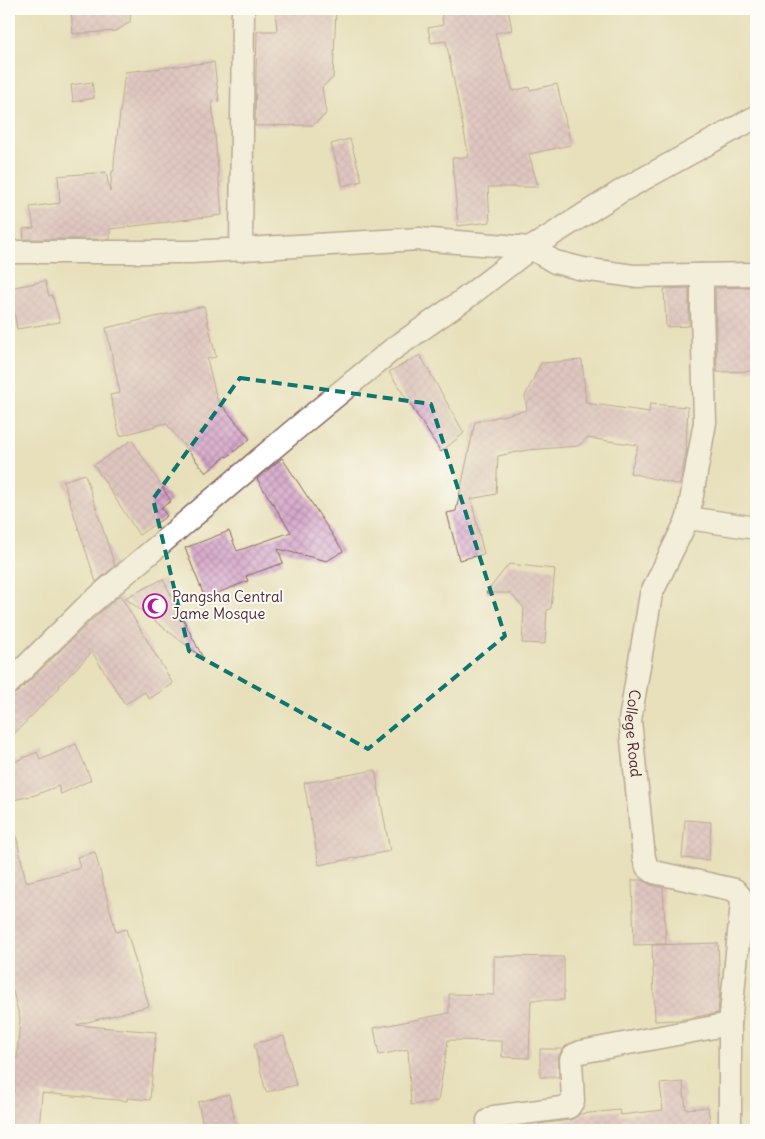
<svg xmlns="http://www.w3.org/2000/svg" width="765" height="1139" font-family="Delius,sans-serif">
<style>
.building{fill:url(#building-cross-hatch)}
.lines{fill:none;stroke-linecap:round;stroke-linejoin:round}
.minor-casing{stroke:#81635d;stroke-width:25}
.minor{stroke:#fff;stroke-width:22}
.marked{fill:none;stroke:#0f766e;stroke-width:4;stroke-dasharray:10 6;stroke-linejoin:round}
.labels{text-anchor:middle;stroke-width:4;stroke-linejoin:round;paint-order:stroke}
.poi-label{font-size:15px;fill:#4a1f2b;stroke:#fdfcf7;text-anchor:start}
.street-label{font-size:15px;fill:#4a1f2b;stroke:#fdfcf7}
</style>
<defs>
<pattern id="building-cross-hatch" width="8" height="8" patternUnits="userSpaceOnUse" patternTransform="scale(1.25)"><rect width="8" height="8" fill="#d5a6c9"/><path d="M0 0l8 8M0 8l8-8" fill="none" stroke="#af87a3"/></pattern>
</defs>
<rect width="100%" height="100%" fill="#fdfcf7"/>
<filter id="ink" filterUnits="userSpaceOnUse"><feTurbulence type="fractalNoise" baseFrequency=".02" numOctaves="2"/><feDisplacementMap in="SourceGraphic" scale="10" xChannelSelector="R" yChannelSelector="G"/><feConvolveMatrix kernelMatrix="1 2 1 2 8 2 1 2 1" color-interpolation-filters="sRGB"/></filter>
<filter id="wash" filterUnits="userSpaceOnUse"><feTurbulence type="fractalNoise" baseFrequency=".0096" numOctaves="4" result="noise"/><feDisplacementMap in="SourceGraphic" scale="20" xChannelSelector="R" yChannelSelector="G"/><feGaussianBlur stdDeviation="1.12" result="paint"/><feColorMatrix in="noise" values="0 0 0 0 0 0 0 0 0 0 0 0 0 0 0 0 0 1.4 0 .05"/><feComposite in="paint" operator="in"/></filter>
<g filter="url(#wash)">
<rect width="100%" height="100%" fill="#e8e0bb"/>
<g id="blocks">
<path class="building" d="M71,9H131L130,22L116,31L73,34Z
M275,9H336L333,78L322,87L326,114L313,125L255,126L257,31H277Z
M441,9H508L512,30L495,33L513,91L529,87L530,90L557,84L571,145L529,154L538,187H488L490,222L458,226L452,158L469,157L446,41L431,43L428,28L443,25Z
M214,62L219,101L212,102L222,215L110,229V239H24L23,229L34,228L30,207L60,203L58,176L106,172L110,192L112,171H114V162L125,72Z
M92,82L94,98L73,102L71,85Z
M350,139L362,181L343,186L331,144Z
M45,281L49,296L52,295L60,322L17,329L10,288Z
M756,287V371L717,372L715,288Z
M689,288V326L666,327L664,289Z
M204,306L216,357L207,359L217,399L250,439L227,457L226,456L206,473L166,423L120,436L110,395L120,393L106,328Z
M420,355L464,433L441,452L389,372Z
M582,360L586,403L649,412L650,404L688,407L686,446L687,447L680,485L630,473L638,445L587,438L578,446L528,450L498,456L496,494L471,499L484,554L459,560L447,513L456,511L475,422L527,410L525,396L541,363Z
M132,440L171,501L161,508L167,516L139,535L94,465Z
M282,458L343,551L327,561L278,549L283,563L246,576L248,581L205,598L185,548L229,531L237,551L291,532L257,479Z
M85,474L115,566L96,582L63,481Z
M509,564L555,569L551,608L547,610L545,644L522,643L524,608L510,593H486Z
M163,579L178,609L203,658L125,598Z
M120,595L173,684L149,699L145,692L125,704L92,652L59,686L60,687L9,739V696L18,692L94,618Z
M76,744L91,780L61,794L58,786L35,795L9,801V764L37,752L40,760Z
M375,770L390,851L319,865L304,783Z
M685,820L711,822L709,860L682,858Z
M16,835L26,882L80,868L77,857L95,852L116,932L126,929L149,1006L76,1025L156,1032L150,1100L127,1098V1101L42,1093L39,1130H9L11,1092H14L20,1019L9,976V836Z
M632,880H642L651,885L663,888L666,944L634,945Z
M718,943L720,991L718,1013L678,1020L655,1021L652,945Z
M494,956L564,957V1000H531L529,1058L502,1057V1041L448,1040L438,1101L411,1105L408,1049L379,1055L374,1028L449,1013V994L494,995Z
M284,1036L296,1085L266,1092L254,1044Z
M540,1049H562L558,1060L559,1077H540Z
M683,1082L686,1109L708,1107L711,1130H540L539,1124L571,1120L580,1114L619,1110L620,1115L663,1110L660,1084Z
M229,1094L237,1130H204L198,1102Z"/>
</g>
</g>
<g filter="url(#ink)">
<use href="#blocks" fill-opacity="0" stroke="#81635d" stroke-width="1"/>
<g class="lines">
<g class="minor-casing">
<g id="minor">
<path d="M241,250L243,9"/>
<path d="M9,252H191L419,239L531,248L555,262L583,269L633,276L756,274"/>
<path id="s1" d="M702,275V309L705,422L688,518L651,594L630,720L644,858L647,867L654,872L735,890L740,896L742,902L730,1024V1130"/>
<path d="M688,518L756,528"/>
<path d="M9,683L85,608L292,432L393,349L462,301L531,248L623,190L756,117"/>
<path d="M489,1130L488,1121L494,1117L569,1107L573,1101L571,1060L574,1055L581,1052L730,1024"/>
</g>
</g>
<use href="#minor" class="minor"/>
</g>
</g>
<path d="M0 0H765V1139H0ZM240,378L431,404L505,636L368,749L189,651L153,499Z" fill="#e8e0bb" fill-opacity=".55" fill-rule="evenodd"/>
<path class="marked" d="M240,378L431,404L505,636L368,749L189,651L153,499Z"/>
<defs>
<g id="mosque-ring" transform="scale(1.25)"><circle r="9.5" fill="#fdfcf7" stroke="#b5179e" stroke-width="1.5"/><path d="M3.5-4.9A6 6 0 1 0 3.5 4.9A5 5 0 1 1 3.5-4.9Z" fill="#b5179e"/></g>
</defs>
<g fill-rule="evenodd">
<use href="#mosque-ring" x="155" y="606"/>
</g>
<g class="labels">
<g class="poi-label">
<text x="172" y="602">Pangsha Central<tspan x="172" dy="17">Jame Mosque</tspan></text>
</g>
<g class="street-label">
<text dy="5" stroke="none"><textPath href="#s1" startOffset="470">College Road</textPath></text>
</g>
</g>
<rect width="765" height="1139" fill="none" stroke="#fdfcf7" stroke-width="30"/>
</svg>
